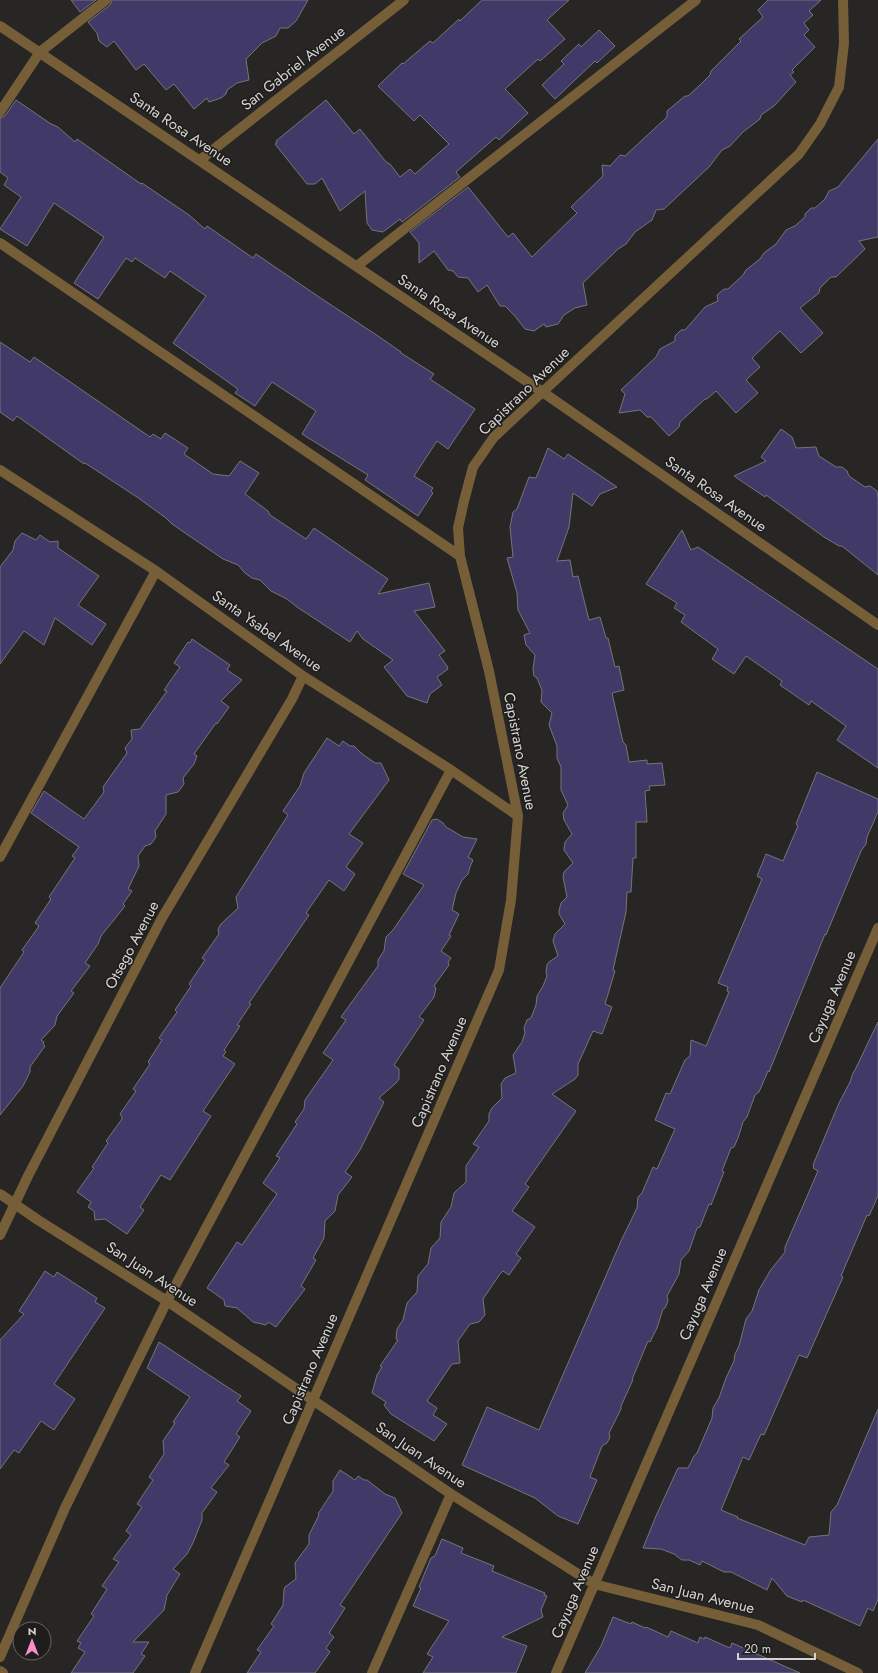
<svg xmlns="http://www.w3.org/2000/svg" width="878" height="1673" font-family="Jost,sans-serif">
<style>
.building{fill:#413968;stroke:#757577}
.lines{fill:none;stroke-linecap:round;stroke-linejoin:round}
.minor{stroke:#765f38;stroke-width:10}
.labels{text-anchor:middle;stroke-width:3;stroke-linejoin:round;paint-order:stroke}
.street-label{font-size:15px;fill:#d4d3d2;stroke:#1e1d1b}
</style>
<rect width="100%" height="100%" fill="#272624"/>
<path class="building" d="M71,0H96L80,12Z
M112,0H308L296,21L288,28H280L276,36L262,43L246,59L249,80L237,83L227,90L226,94L221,98L209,102L207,98L194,109L174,84L166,90L144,64L136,70L114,41L107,47L99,41L97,33L88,22L110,5Z
M482,0H569L547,20L565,39L540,61L538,59L505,89L528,113L499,140L496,137L456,172L460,177L402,222L400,219L383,232L372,230L367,223L365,191L340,211L322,178L315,184H307L275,144L277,143L276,141L326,100L354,134L360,129L386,162L390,164L400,177L410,169L415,174L449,144L420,115L414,121L378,86L402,63L403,64L430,41L433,43L459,19L460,21Z
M768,0H821L809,11L813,15L804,23L809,30L804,35L815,47L792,70L794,72L790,75L796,82L774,106L761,115L760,119L743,132L730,146L722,150L709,167L664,209L656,210L652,220L635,232L626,244L618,249L583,283L587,305L575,308L564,315L558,324L546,327L544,324L534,331L525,329L514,315L505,306H500L487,285L478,292L468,278L458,277L453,271L448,270L434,251L419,263V243L410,232L468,187L508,237L513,233L532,257L577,213L571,207L603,176L602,165L610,166L620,155L625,156L667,117V111L685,96H688L699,86L710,75L711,71L741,41L739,39L763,17L758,10Z
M599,30L615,46L597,63L595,61L555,99L542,85L564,64L561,61L579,44L581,47Z
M16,100L51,124L58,127L75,142L77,139L141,184L142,183L189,215L205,229L207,226L253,258L256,254L322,299L378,336L401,352V353L434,374L430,379L475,409L448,449L437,441L414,476L433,488L431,491L433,493L418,516L365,480L368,475L302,434L316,411L272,382L255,406L235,393L238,389L173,343L206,296L170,271L165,278L135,258L132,262L126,258L98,299L74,283L104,237L54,203L27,246L0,229L21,197L4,185L8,178L0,172V118L5,116Z
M878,139V237L859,241L865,249L836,277H831L820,288L819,293L800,308L823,333L801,353L780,331L752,358L760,367L746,380L758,393L736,413L716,391L707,399H705L680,422L679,427L669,436L651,417H647L640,410L619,413L625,394L621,390L656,357L660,349L675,341V336L681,330H685L705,307L718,301L717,295L724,289H728L743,275L746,270L760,259L764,253L776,244L786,230L795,226L805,217V214L811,208H815L825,199L829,191L838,187Z
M0,342L30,362L34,357L150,437L153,434L161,439L165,433L188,448L184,454L213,474L229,476L240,461L259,473L245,494L268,511L270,515L306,539L314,528L388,579L378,594L429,583L435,607L414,611L445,651L439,655L447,666L448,669L437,677L442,685L430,694L427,703L407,696L384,667L393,660L363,639L357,631L350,642L297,607L287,599L271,591L260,580L252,578L245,573L238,565L223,559L172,524L166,518L137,497L85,463L84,464L17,416L13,421L0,412Z
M781,429L792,437L796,448L816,447L819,456L836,467H842L847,471L849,476L865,487L870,486L877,491L878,499V575L842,546H839L824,537L766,495L765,497L734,476L766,461L761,457Z
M548,448L564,459L568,454L617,487L600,494L592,506L573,493L569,527L557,561L570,560L573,577L578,576L589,620L600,617L606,638H608L615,667L619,666L624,690L612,693L623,742L626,745L629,762L647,760V764L662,763L665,785L649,786L650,790L645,791L647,822H636V858H633L631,892H627L626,912L613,970L615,971L605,1004L612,1007L602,1034L593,1031L578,1064V1075L575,1079L552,1094L576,1111L525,1184L529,1187L512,1211L535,1227L516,1254L521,1258L509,1275L503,1271L500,1274L483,1299L485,1315L479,1322L470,1324L458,1341L460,1363L452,1364L427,1401L437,1408L433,1415L447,1424L434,1441L391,1414L384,1405L386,1402L372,1393L377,1375L382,1367L380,1366L398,1340L396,1339L397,1329L403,1320L407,1303L417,1292L418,1276L428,1264L431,1248L440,1238L441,1222L451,1207L454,1193L466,1182V1166L479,1147L473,1144L489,1121V1114L492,1108L502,1098L501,1084L505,1078L516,1073L513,1055L522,1042L525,1033L524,1028L527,1020L531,1018L536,1005L537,996L543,986L547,976L546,972L547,965L549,962L558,956L553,941L555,934L565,924L559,914V911L561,903L567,897L563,877L564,872L573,863L564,850L565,842L572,834L564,820L563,813L568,805L561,790V767L557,758V746L549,725L552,713L541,702L542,690L537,678L534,676L533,669L535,655L526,645L524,635L530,633L518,610L517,593L507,558L513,557L510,527L513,512L517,509L529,477L536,478Z
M682,530L691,550L698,547L878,669V768L837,740L846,726L811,701L809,705L780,685L782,681L746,656L734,674L712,659L718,649L681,622L685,615L674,608L677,603L646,584Z
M22,533L36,540L40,535L50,542L58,541V548L99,576L78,605L106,624L92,645L55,618L44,645L24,631L0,664V567L13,550L15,541Z
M192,639L230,665L227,670L242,680L221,701L229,707L217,724L216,723L194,754L197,756L194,764L183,778L184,784L178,792L166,795V814L155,831L156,837L151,844L145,846L138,856L139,866L128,889L132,891L123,904L125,906L101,936L98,944L85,963L90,966L71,991L74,993L57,1016L55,1025L41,1040L44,1042L43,1044L45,1046L30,1067V1072L23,1086L0,1115V988L24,952L22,950L39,926L35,923L51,899L49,897L75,858L72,856L79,847L31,813L44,791L84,819L104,792L103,787L127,753L125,748L132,739L131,730L140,729L167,691L164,690L180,667L174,663L188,642L190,643Z
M327,738L339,746L343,741L350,746H354L361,753L375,763H381L389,780L349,834L363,843L346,867L355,874L344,891L329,880L306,913L309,915L249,1003L251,1004L237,1025L240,1026L224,1050L226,1052L223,1056L235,1064L203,1111L211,1116L170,1180L161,1175L140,1207L144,1210L127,1234L105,1219L95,1220L94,1211L88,1207L91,1202L77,1192L94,1168L92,1167L108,1143L106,1141L122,1119V1117L120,1114L136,1091L133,1089L150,1064L148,1062L162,1040L159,1038L177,1012L175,1010L191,986L189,984L205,960L202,958L219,934L218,929L221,924L238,908L236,897L288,815L283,811L300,786L304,773Z
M817,772L878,799V812L867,837L866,844L861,851L826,935L825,934L769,1072L768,1071L759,1092L755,1095L747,1117L743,1122L738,1138L734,1147L731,1148L722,1171L724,1172L711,1205L709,1204L700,1227L697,1228L689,1251L681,1260L679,1274L667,1296L668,1301L665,1308L663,1309L657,1328L650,1342L648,1341L633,1377L632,1382L621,1406V1409L609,1433L610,1437L607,1443L602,1446L590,1477L597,1480L578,1524L558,1516L535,1498L462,1465L487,1407L539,1430L621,1241L637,1208L638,1197L642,1193L653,1167L657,1169L675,1129L655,1120L666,1093L670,1094L685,1060L690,1056L691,1040L706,1046L729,992L727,991L728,987L718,983L762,879L757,876L766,854L783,861L798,826L796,824Z
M437,819L443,823L446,827L463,837L477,839L468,857L473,860L470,867L468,874L462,880L456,893L452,910L459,914L449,935L451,936L441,951L451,958L448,962L449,965L434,986L436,988L434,997L419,1017L424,1020L394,1065L399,1069V1079L396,1083L379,1098L384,1102L360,1150L345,1172L352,1177L338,1195L335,1211L325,1221L324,1238L313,1258L316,1260L301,1286L305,1289L276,1327L268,1322L266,1325L253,1322L237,1308L225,1306L224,1300L207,1288L237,1242L242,1245L277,1194L263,1183L280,1158L276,1156L297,1124L295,1122L304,1109L305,1100L333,1060L323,1053L346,1020L341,1017L378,966V960L384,951L386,937L393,930L424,885L403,874L432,820Z
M878,1022V1196L869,1216L867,1215L841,1276L843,1277L807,1358L799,1355L764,1435L761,1434L749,1460L743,1457L721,1510L738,1517L737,1518L805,1545L809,1537L829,1535L831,1512L837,1505L878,1409V1599L873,1611L868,1608L860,1626L803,1600L802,1602L787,1596L772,1578L767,1590L731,1572H724L702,1561L700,1565L689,1560H682L674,1554L661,1549L643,1548L656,1516L678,1468H688L694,1456L697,1453L712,1418L713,1408L719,1398L726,1378L734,1361L735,1354L739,1346L746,1319L752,1311L759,1290L770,1271L785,1252V1247L818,1171L813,1168L814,1166L813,1165L839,1103L850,1082L853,1073L855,1070Z
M45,1271L54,1277L57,1272L97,1298L95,1302L105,1308L54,1384L75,1399L54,1430L41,1421L19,1453L14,1450L0,1469V1340L24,1314L19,1311Z
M159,1342L241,1396L237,1401L251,1411L236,1434L240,1437L224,1462L229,1465L211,1488L217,1492L202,1513V1520L193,1543L187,1554L173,1569L180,1574L167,1595L164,1610L133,1642H149L141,1654L145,1656L133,1673H71L85,1652L78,1648L81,1643L77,1641L94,1616L91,1614L107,1589L102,1586L119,1562L113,1559L131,1535L126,1531L142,1507L137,1504L153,1480L149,1477L164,1454L163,1441L175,1423L173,1422L190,1397L147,1368Z
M340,1470L355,1480L358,1476L364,1480H367L385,1494L395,1498L402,1513L340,1605L345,1608L329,1633L334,1637L326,1648L330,1652L315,1673H247L261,1652L257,1650L274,1626L271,1624L283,1605L284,1590L285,1587L296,1579L295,1563L309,1544V1535L319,1515L318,1514L333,1491V1481Z
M442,1539L463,1548L461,1553L494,1566L492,1571L545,1593L544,1595L547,1596L541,1610L543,1617L502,1637L527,1646L516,1673H423L433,1657L427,1654L449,1621L413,1606L421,1588L419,1587L431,1558L435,1556Z
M613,1617L631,1624L632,1622L645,1628L646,1627L668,1637L671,1631L698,1643L700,1637L704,1639L705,1637L730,1648L732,1643L800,1673H585L601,1646Z"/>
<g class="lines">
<path class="minor" d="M0,26L544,393L878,625
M0,112L40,52L106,0
M200,160L404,0
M0,243L460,556
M357,266L696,0
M0,470L156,571L303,676L451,770L518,816
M0,857L156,571
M0,1194L38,1220L167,1301L451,1494L594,1584L758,1625L858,1673
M0,1235L28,1176L162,918L292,699L303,676
M0,1657L65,1508L167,1301L451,770
M0,1671L3,1673
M195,1673L499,970L511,900L518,816L489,671L460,556L458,528L464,501L473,467L494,437L799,154L820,124L839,87L844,43L843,0
M372,1673L451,1494
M556,1673L878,928"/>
</g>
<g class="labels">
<g class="street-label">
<text transform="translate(293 68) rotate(-38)" y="5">San Gabriel Avenue</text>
<text transform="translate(181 129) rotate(34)" y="5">Santa Rosa Avenue</text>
<text transform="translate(449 311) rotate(34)" y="5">Santa Rosa Avenue</text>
<text transform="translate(524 391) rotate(-44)" y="5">Capistrano Avenue</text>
<text transform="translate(716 494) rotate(35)" y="5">Santa Rosa Avenue</text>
<text transform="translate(267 631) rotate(35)" y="5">Santa Ysabel Avenue</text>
<text transform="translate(520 751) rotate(79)" y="5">Capistrano Avenue</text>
<text transform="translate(132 945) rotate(-62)" y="5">Otsego Avenue</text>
<text transform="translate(832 997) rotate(-67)" y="5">Cayuga Avenue</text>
<text transform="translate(439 1072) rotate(-67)" y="5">Capistrano Avenue</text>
<text transform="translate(152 1274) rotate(33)" y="5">San Juan Avenue</text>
<text transform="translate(703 1294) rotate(-67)" y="5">Cayuga Avenue</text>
<text transform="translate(310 1369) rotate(-67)" y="5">Capistrano Avenue</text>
<text transform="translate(421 1455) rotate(34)" y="5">San Juan Avenue</text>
<text transform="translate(575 1592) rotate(-67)" y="5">Cayuga Avenue</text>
<text transform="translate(703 1596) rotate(14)" y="5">San Juan Avenue</text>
</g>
</g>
<g transform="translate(32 1641)"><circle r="19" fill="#1e1d1b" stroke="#676664"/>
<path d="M0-3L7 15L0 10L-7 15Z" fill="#f98fc9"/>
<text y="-6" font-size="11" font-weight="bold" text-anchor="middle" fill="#d4d3d2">N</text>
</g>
<path d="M738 1653v6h77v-6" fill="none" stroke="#d4d3d2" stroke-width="2"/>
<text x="744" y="1653" font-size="12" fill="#d4d3d2" stroke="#1e1d1b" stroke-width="3" paint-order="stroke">20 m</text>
</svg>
